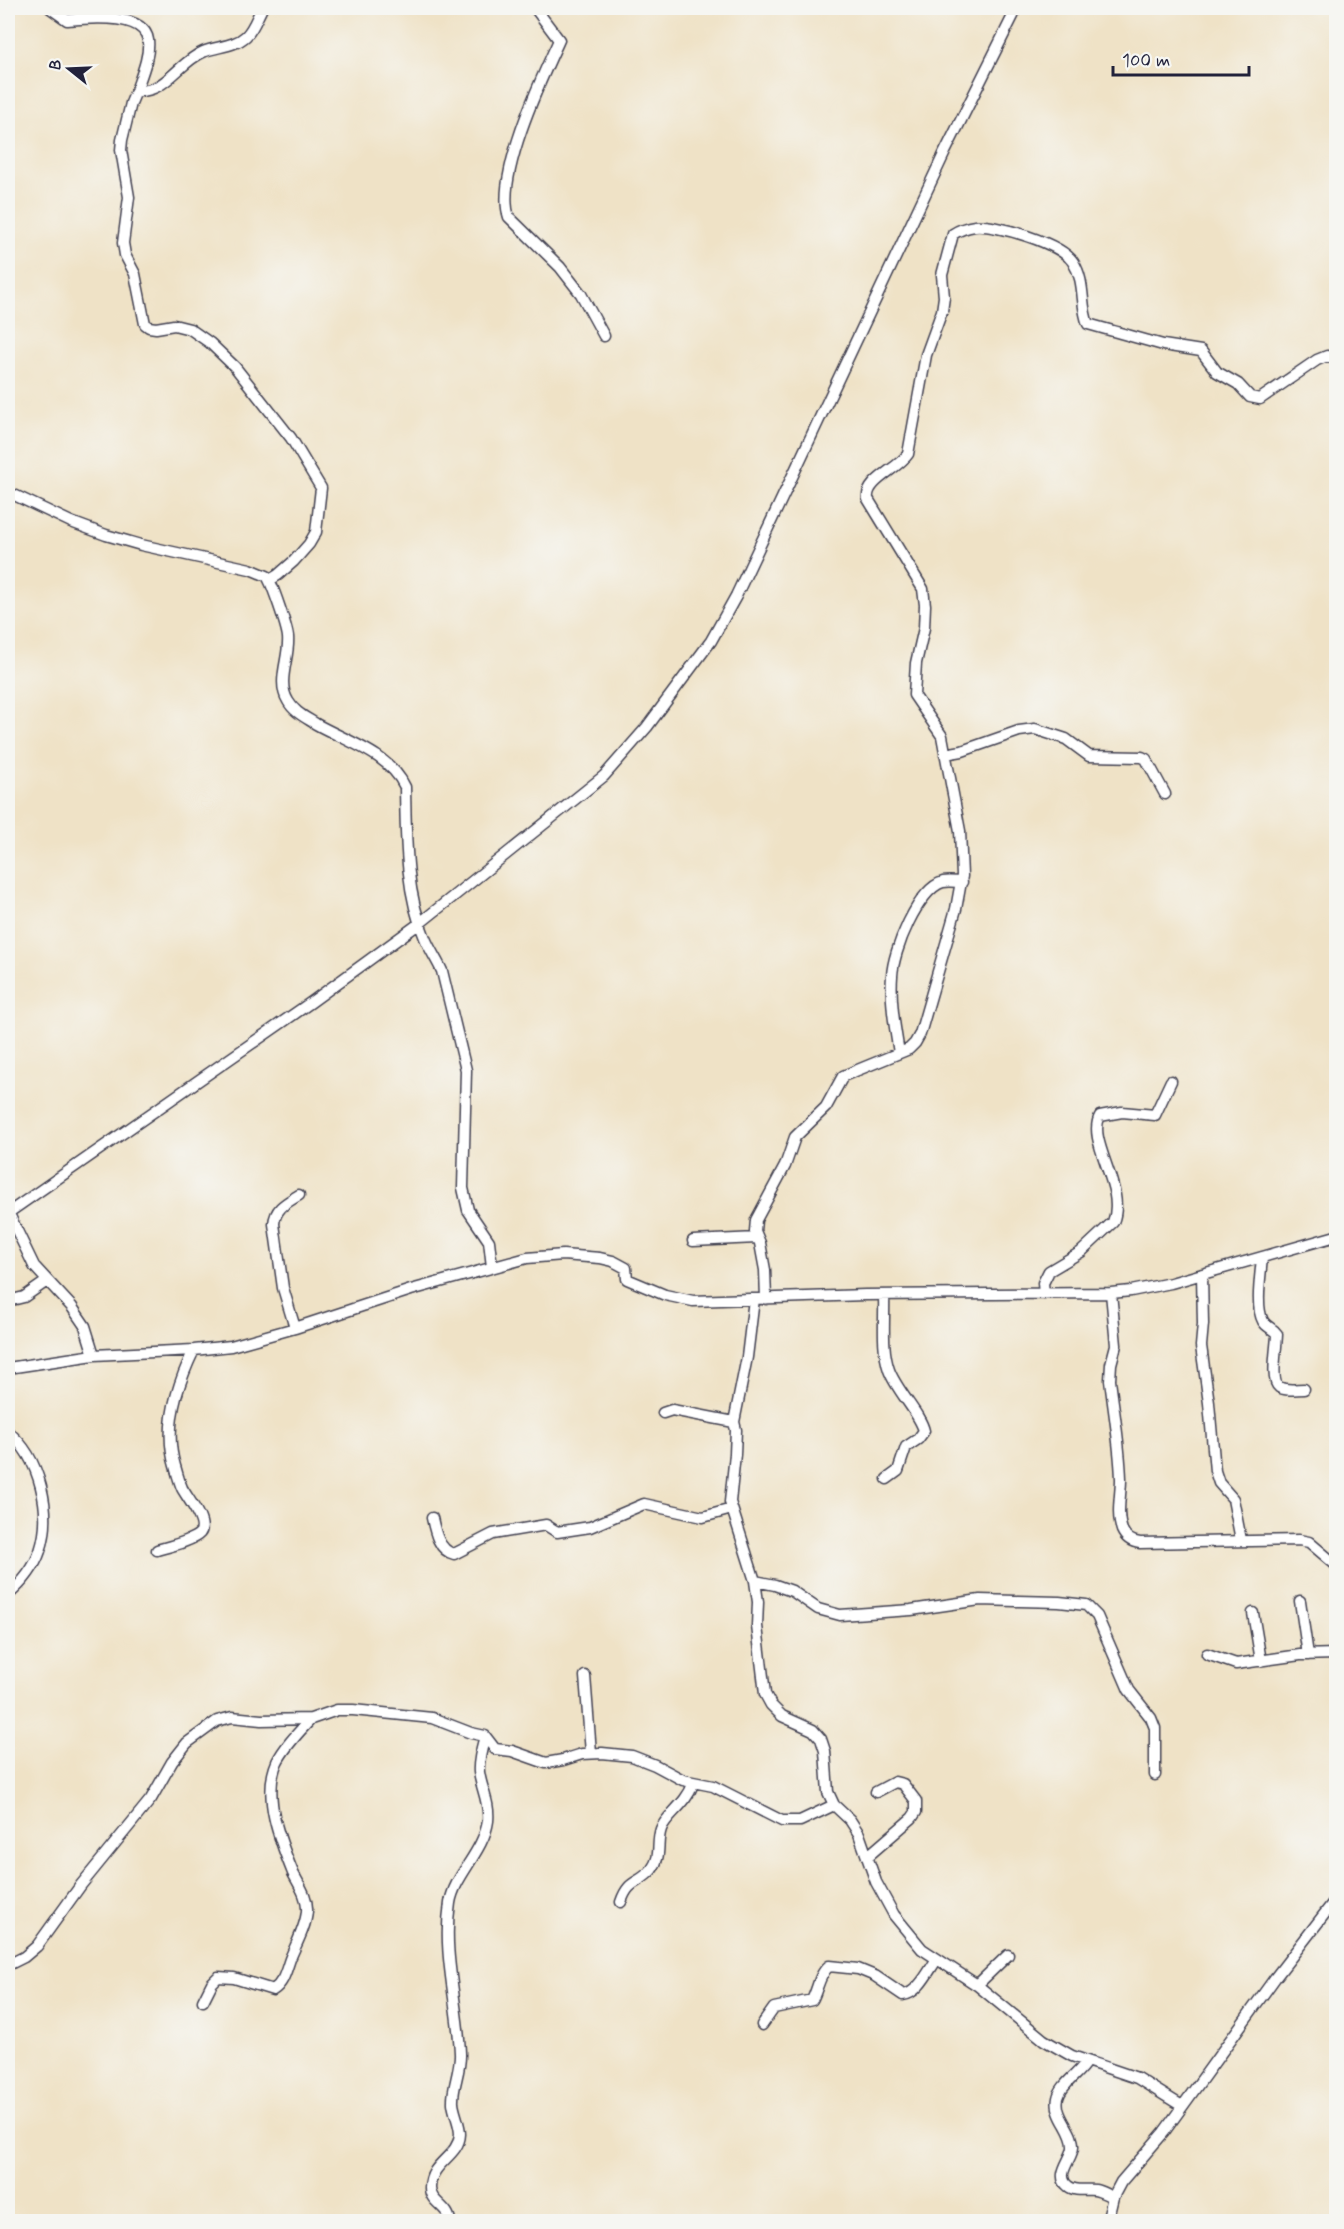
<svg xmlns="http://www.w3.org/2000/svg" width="1344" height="2229" font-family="Mynerve,sans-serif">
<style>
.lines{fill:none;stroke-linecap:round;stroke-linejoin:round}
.minor-casing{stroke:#413f50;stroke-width:13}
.minor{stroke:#fff;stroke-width:10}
</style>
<rect width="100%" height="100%" fill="#f6f6f2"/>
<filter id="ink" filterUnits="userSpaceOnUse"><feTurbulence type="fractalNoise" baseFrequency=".0167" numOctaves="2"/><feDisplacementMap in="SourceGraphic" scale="12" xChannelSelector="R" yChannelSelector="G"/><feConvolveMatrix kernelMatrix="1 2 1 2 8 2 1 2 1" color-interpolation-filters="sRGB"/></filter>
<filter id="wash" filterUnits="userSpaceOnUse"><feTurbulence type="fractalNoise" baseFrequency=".008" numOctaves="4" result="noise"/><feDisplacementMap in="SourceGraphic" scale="24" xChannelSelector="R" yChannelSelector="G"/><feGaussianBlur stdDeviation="1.35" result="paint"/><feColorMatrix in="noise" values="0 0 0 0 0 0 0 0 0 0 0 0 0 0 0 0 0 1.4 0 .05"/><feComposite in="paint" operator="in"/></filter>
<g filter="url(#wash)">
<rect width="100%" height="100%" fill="#efe2c6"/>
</g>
<g filter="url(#ink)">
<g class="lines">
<g class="minor-casing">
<path id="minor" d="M50,8L67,20C87,18 144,12 148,40C150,56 141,76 136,91C166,93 179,62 203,52C217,46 234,47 246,36C254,28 257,17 262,8
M535,8L559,40C541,79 495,177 509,217L560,267L581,294L604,336
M136,91L131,103L122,140L121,150L129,197L123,243L125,255L135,274L145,324L149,327L156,328L174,325L190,329L210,343L235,367L291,438L321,488L316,532L309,544L294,561L278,575L270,580
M8,492L71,522L106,535L141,545L250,569L267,576C272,583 287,627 288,637C290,658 276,681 288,701C294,712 305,717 316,724C346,741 390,754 405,787C406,837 405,891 425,938C430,950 437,960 442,971L466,1070L463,1188L468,1210L489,1241L492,1267
M945,754L962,751L1019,731L1035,729L1066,739L1089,756L1142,757L1146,759L1165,794
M899,1053C895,1028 890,1001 892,976C893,951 918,889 943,882C949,881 956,882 962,882
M8,1212L34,1266L72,1307L85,1326L94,1355
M8,1213L310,1003L420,923L604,776L647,727L711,641L736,596L945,152L1017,8
M693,1241L757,1238
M1262,1257C1261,1273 1255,1307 1263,1321C1266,1327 1273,1328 1277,1334C1277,1345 1270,1381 1279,1387C1285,1391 1296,1389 1304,1389
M1202,1274L1203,1324L1201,1346L1209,1403L1215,1471L1219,1483L1233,1499L1241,1540
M1111,1293L1116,1345L1111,1364L1110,1380C1114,1413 1120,1446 1121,1479C1121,1495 1116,1514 1122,1530C1126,1539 1132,1542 1140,1543L1299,1540L1309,1542L1336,1565
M1044,1294L1043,1283L1049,1271L1081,1252L1113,1222C1127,1188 1086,1141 1100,1116L1122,1112L1155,1115L1171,1081
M884,1295C885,1319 881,1347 889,1370C896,1390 921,1415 924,1431L918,1439L906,1447L898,1471L887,1479
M754,1299L747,1357L734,1422L736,1430L735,1454L730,1502L755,1581L758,1602L757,1626L765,1694L771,1705L782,1716L813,1730L821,1739L825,1751L828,1792L834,1805L850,1820L859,1834L876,1882L894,1915L922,1949L977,1985L1044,2040L1072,2056L1137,2078L1182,2106
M766,1299L765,1270L760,1243L755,1231L756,1220L785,1166L795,1137L826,1107L843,1076L909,1049L915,1043L920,1034L956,909L962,876L960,831L942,736L914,695L916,663L924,628L925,605L923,589L868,499C865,481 898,469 908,454L926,355L942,311L944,297L942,275L953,234C959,230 967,227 975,226C996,224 1061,243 1073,262C1086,282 1080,305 1088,324L1163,345L1201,351L1217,372L1238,384L1250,397L1260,399L1317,360L1327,356L1336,359
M8,1301L24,1297L47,1281
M295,1328L283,1288L274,1224C275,1208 286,1203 299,1195
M8,1368L94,1355L194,1350L231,1346L295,1328L411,1290L527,1258L563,1255L600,1258L613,1261L626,1268L627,1279L665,1295L693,1301L865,1295L1111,1293L1131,1291L1171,1283L1336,1236
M663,1413L672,1410L734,1422
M8,1432C40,1457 53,1513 40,1551C34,1569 22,1583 8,1595
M432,1518C435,1532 439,1551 454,1554L493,1534L546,1525L557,1532L590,1527L644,1504L703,1517L732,1509
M157,1550C167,1547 193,1541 200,1533C208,1523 187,1498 182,1488C179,1481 177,1473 175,1466C163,1427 177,1385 194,1350
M755,1581L775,1585L792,1591L818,1609L840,1615L911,1610L980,1600L1059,1602L1086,1605L1097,1616L1129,1690L1151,1718L1155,1728V1775
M1300,1601L1308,1655
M1253,1613L1261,1661
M1207,1654L1236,1664L1300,1655L1336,1654
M585,1676L591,1753
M868,1856L912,1818L916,1812V1801L903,1784L895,1782L876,1792
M621,1902C629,1878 639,1885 652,1869C662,1856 656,1843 661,1829C666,1815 686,1805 693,1784
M8,1965L24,1957L37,1946L81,1885L151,1799L172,1762L187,1743L217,1721L232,1717L261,1720L311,1719L337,1710H353L432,1718L471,1733L485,1736L495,1749L512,1751L546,1763L563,1760L582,1754L602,1753L632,1756L655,1765L683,1780L713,1786L782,1821H800L834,1805
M977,1985L1008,1955
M203,2001L212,1983L218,1977L234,1978L273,1990C284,1983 286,1970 290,1959C296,1944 306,1927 307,1911C308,1897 299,1885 293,1873C280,1841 262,1796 277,1762C285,1746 299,1732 311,1719
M762,2025L774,2008L812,2000C818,1989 819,1974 829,1966L858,1969L875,1976L903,1995C918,1994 929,1970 937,1959
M1086,2062C1079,2074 1061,2084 1058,2098C1054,2117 1074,2130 1073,2147C1073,2158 1054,2175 1068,2186C1075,2192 1086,2189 1095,2190C1101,2191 1107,2195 1113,2197
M450,2222C449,2206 430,2203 430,2188C430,2162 459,2157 460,2134C460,2124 454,2113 453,2103C452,2087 461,2070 460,2053C458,2004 442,1953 450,1903C454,1876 484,1851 488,1821C490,1803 481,1788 479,1772C478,1760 482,1747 485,1736
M1107,2222L1113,2197L1121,2182L1164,2132L1275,1978L1336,1899"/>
</g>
<use href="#minor" class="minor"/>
</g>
</g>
<rect width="1344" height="2229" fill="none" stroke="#f6f6f2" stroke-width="30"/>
<g transform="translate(69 69) rotate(288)" stroke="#f6f6f2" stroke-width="4.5" paint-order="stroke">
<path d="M0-4.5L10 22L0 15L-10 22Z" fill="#22223b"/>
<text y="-9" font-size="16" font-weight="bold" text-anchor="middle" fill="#22223b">B</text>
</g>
<path d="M1113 66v9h136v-9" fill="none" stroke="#22223b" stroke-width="3"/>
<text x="1122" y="66" font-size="18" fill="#22223b" stroke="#f6f6f2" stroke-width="4.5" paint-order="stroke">100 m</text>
</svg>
